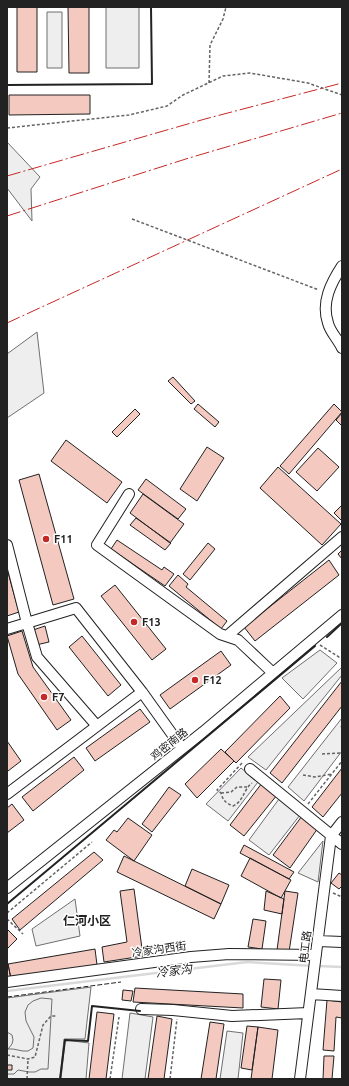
<svg xmlns="http://www.w3.org/2000/svg" width="349" height="1086" font-family="Ubuntu,'Noto Sans SC',sans-serif">
<style>
.green{fill:#eee;stroke:#6f6f6f}
.parking{fill:#ededed;stroke:#6f6f6f}
.lines{fill:none;stroke-linecap:round;stroke-linejoin:round}
.stream{stroke:#d9d9d9;stroke-width:2.5}
.building{fill:#f3c9c0;stroke:#222}
.minor-casing{stroke:#222;stroke-width:12}
.path{stroke:#646464;stroke-width:1.5;stroke-dasharray:3 2;stroke-linecap:butt}
.minor{stroke:#fff;stroke-width:10}
.fence{stroke:#222;stroke-width:1;stroke-dasharray:5 2;stroke-linecap:butt}
.wall{stroke:#222;stroke-width:2}
.power{stroke:#c62828;stroke-width:1;stroke-dasharray:14 3 2 3;stroke-linecap:butt}
.poi-dot{fill:#c62828;stroke:#fff;stroke-width:1.5}
.labels{text-anchor:middle;stroke-width:3;stroke-linejoin:round;paint-order:stroke}
.poi-label{font-size:11px;font-weight:bold;fill:#222;stroke:#fff;text-anchor:start}
.street-label{font-size:11px;fill:#222;stroke:#fff}
.neighbourhood-label{font-size:12px;font-weight:bold;fill:#222;stroke:#fff}
.water-label{font-size:12px;font-style:italic;fill:#222;stroke:#fff}
</style>
<rect width="100%" height="100%" fill="#fff"/>
<path class="green" d="M106,7H139V68H106Z
M47,12H62V68H47Z
M7,142L40,177L31,189L32,221L7,188Z
M37,332L44,393L7,418V354Z
M320,650L337,663L303,699L282,678Z
M342,667V675L266,770L248,757Z
M342,718V751L304,801L288,787Z
M241,768L258,782L228,821L206,804Z
M279,799L300,815L269,855L249,840Z
M323,841L318,882L298,873Z
M75,899L80,936L36,946L32,929Z
M91,987L85,1039H64L60,1079H7V998Z
M130,1013L153,1017L145,1079H122Z
M227,1031L243,1033L238,1079H220Z"/>
<path class="parking" d="M41,998L52,999L48,1069H41L35,1072H29L18,1070L14,1074H7V1032L12,1035L13,1040L12,1044L8,1049H13L23,1051H28L33,1048L34,1037L26,1021L25,1012L28,1005L33,1001Z
M65,1040L89,1043L86,1079H61Z"/>
<g class="lines">
<path class="stream" d="M318,966L342,967
M7,991L247,962L313,966"/>
</g>
<path class="building" d="M17,7H37V72H17Z
M68,7H89V73H69Z
M9,95H90V114L9,115Z
M173,377L195,401L191,404L168,381Z
M198,404L219,422L215,427L194,409Z
M334,404L342,412L289,474L280,466Z
M135,409L140,414L117,437L112,432Z
M342,413V426L336,420Z
M66,440L122,482L107,503L51,461Z
M207,447L224,458L197,501L180,489Z
M318,448L339,467L317,491L296,472Z
M278,467L341,524L322,545L260,488Z
M39,474L74,599L53,605L19,480Z
M146,479L186,509L178,519L138,490Z
M143,494L184,524L170,543L130,513Z
M342,505V521L334,513Z
M136,518L171,543L165,550L130,525Z
M117,540L162,570L164,567L174,574L165,586L111,549Z
M208,543L215,549L190,580L183,574Z
M342,550V559L338,554Z
M329,560L339,575L255,641L244,627Z
M7,569L19,612L7,616Z
M178,575L188,584L186,587L227,621L221,629L169,586Z
M115,585L166,649L152,660L101,596Z
M45,626L49,642L36,645L33,630Z
M22,631L33,667L71,720L57,730L18,674L7,636Z
M82,636L121,685L108,696L69,647Z
M221,651L231,665L170,709L160,695Z
M342,681V706L282,783L270,773Z
M280,696L290,708L236,763L225,752Z
M140,709L150,722L95,761L86,748Z
M7,741L21,761L8,771L7,770Z
M221,749L234,761L197,798L185,784Z
M74,757L84,770L33,811L22,797Z
M342,768V793L323,817L312,807Z
M262,783L277,795L244,836L230,825Z
M169,787L181,795L152,832L142,824Z
M12,804L24,820L7,833V808Z
M302,816L318,828L290,868L273,855Z
M128,818L152,835L134,861L106,840L114,830L117,832Z
M244,845L294,872L289,879L240,853Z
M94,852L103,860L20,930L12,919Z
M124,856L221,904L214,919L117,872Z
M250,858L291,880L281,898L241,876Z
M192,869L229,885L221,904L185,886Z
M339,873L342,875V886L339,889L331,883Z
M134,889L143,956L104,962L102,947L127,942L120,891Z
M266,891L284,899L282,914L264,910Z
M285,891L298,893L289,952L277,950Z
M253,919L266,921L262,949L248,947Z
M7,929L17,939L7,949Z
M95,949L97,965L11,979L8,964Z
M7,964H8L11,979H7Z
M264,979L281,980L278,1009L261,1007Z
M135,988L243,994V1008L133,1002Z
M123,990L133,991L131,1001L122,1000Z
M327,1000L342,1002V1018L336,1017L334,1051L323,1050Z
M97,1012L114,1014L106,1079H89Z
M157,1016L172,1019L164,1079H148Z
M210,1022L224,1024L216,1079H201Z
M247,1026L258,1027L252,1070L241,1068Z
M258,1027L278,1030L272,1079H251Z
M324,1056H334L332,1079H323Z
M7,1065H12V1070H7Z"/>
<g class="lines">
<g class="minor-casing">
<path id="minor" d="M342,266C331,283 321,302 328,323C330,332 338,339 342,348
M129,494L97,545L220,634L238,640L273,673
M7,545L27,623L37,657L97,726
M7,629L76,608L142,692L182,748
M227,636L342,537
M250,769L342,844
M7,794L142,692
M7,888L203,732L342,615
M318,941L342,942
M7,982L191,957L229,954L316,955
M311,994L342,996
M141,1009L173,1010L232,1016L308,1013
M300,1079L331,836L342,822"/>
</g>
<path class="path" d="M209,83L210,45L223,19L226,7
M7,128L129,115L167,106L183,95L223,76L250,73L308,83L342,95
M132,219L319,290
M320,645L342,659
M341,726L342,728
M322,754L342,753
M242,763L217,790L221,793C223,801 226,803 233,806C244,801 243,790 252,783
M303,775L315,777L332,774
M221,793L231,792L237,787H247
M308,804L342,761
M333,893L342,897
M7,913L92,842
M7,919L23,934
M7,1055L28,1059L35,1057L43,1025L51,1016H56
M27,1079L28,1059
M110,1079L119,1017
M170,1079L177,1019"/>
<use href="#minor" class="minor"/>
<path class="fence" d="M7,997L121,982"/>
<path class="wall" d="M7,85L152,84L151,7
M327,637L342,623
M7,904L315,646
M60,1079L65,1040L88,1041L92,1006L140,1011"/>
<path class="power" d="M7,176L205,119L342,83
M7,216L189,158L342,113
M7,323L342,169"/>
</g>
<g class="poi-dot">
<circle cx="46" cy="539" r="4"/>
<circle cx="134" cy="622" r="4"/>
<circle cx="195" cy="680" r="4"/>
<circle cx="44" cy="697" r="4"/>
</g>
<g class="labels">
<g class="poi-label">
<text x="54" y="543">F11</text>
<text x="142" y="626">F13</text>
<text x="203" y="684">F12</text>
<text x="52" y="701">F7</text>
</g>
<g class="street-label">
<text transform="translate(169 744) rotate(-39)" y="4">鸡密南路</text>
<text transform="translate(305 947) rotate(-83)" y="4">电工路</text>
<text transform="translate(159 949) rotate(-8)" y="4">冷家沟西街</text>
</g>
<g class="neighbourhood-label">
<text x="87" y="925">仁河小区</text>
</g>
<g class="water-label">
<text transform="translate(174 971) rotate(-7)" y="4">冷家沟</text>
</g>
</g>
<rect width="349" height="1086" fill="none" stroke="#222222" stroke-width="16"/>
</svg>
